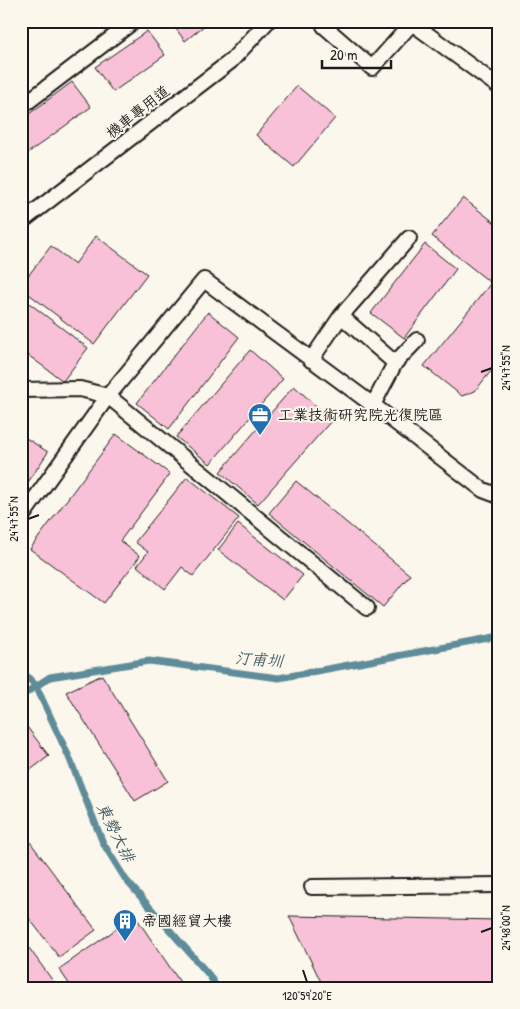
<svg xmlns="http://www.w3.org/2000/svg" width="520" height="1009" font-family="'Patrick Hand','LXGW WenKai TC',sans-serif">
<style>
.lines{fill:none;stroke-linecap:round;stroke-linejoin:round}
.stream{stroke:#5f8c99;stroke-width:7}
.building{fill:#f8c1d8;stroke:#1c1c1c}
.lane-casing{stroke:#1c1c1c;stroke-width:18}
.lane{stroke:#fbf7ec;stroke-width:14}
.ticks{fill:none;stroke:#1c1c1c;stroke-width:2}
.labels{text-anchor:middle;stroke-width:4;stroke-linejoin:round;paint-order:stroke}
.street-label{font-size:15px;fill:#1c1c1c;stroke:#fbf7ec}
.poi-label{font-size:15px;fill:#1c1c1c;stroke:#fbf7ec;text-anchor:start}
.water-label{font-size:16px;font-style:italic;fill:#435d65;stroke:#fbf7ec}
.neatline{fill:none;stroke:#1c1c1c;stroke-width:2}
.ticks-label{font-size:12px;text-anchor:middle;fill:#1c1c1c}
</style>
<rect width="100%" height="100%" fill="#fbf7ec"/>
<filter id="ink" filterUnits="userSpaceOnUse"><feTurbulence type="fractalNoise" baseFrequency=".02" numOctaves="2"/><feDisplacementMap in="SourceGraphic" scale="10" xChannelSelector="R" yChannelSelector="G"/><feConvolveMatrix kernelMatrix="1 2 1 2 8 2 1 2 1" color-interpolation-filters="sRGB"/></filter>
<g filter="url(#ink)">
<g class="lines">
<path class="stream" d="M21,670L36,686L69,757L103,843L126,880L209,975L217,988
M21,696L50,677L149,661L279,678L499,637"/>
</g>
<path class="building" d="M170,21H210L185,41Z
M147,31L165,55L113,92L95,67Z
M72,82L91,107L21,158V120Z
M297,86L335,118L294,167L256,135Z
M463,198L499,226V361L475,391L462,396L424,366L491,283L432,236Z
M96,236L147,274L94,344L21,288V285L51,246L75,264Z
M425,244L456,269L404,338L371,313Z
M25,300L88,348L63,381L21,350V306Z
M208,312L239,337L169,429L137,403Z
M250,350L283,379L210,464L176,437Z
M294,386L332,420L258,504L220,472Z
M116,434L170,474L120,541L140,556L104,603L30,549Z
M21,435L48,452L21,493Z
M187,477L239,518L193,576L182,567L165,589L137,566L148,552L135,542Z
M296,481L410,575L383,607L269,513Z
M238,524L303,575L283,600L218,550Z
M102,675L168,781L135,801L66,692Z
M24,723L49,756L21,777V725Z
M21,830L96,930L59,957L21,908Z
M135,916L184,988H72L59,969Z
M289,916L499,920V988H324Z
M21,937L58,988H21Z"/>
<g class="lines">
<g class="lane-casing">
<path id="lane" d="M324,26L372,68L412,23L498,86L499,85
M21,107L134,21
M21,222L231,61L268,21
M341,316L395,363
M311,360L341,316L409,238
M21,390L80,389L108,396L204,280L373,405L483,490L499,496
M373,405L395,363L417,340
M21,518L108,396L367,608
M312,887L499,885"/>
</g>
<use href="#lane" class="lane"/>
</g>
</g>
<path class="ticks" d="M481,372L492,368M28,519L39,515M481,932L492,928M303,970L307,982"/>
<defs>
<g id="office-pin" transform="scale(1.25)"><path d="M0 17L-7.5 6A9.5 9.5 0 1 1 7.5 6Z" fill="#1f6fb2" stroke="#fbf7ec"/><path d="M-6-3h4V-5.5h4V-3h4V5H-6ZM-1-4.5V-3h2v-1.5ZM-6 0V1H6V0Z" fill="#fff"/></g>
<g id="building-pin" transform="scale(1.25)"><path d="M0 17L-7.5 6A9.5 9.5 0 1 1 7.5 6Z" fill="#1f6fb2" stroke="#fbf7ec"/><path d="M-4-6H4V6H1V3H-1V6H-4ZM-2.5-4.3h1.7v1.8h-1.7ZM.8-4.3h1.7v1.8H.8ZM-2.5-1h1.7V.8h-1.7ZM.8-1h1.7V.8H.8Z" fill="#fff"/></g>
</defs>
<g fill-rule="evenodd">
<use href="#office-pin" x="260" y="415"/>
<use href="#building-pin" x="125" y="921"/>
</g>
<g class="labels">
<g class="street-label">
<text transform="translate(138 112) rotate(-38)" y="5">機車專用道</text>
</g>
<g class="poi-label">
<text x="278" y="420">工業技術研究院光復院區</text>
<text x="142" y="926">帝國經貿大樓</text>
</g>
<g class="water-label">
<text transform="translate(259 659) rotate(4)" y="6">汀甫圳</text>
<text transform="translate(116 832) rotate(63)" y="6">東勢大排</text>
</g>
</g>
<rect width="520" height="1009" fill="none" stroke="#fbf7ec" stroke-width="55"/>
<path d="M322 60v8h69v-8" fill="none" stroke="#1c1c1c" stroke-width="2.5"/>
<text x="330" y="60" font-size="15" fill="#1c1c1c" stroke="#fbf7ec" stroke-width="4" paint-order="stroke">20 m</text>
<rect x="28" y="28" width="464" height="954" class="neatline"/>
<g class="ticks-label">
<text transform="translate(506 368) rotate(-90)" y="4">24°47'55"N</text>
<text transform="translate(14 519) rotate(-90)" y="4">24°47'55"N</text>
<text transform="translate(506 928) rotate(-90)" y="4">24°48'00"N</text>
<text x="307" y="1000">120°59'20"E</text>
</g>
</svg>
